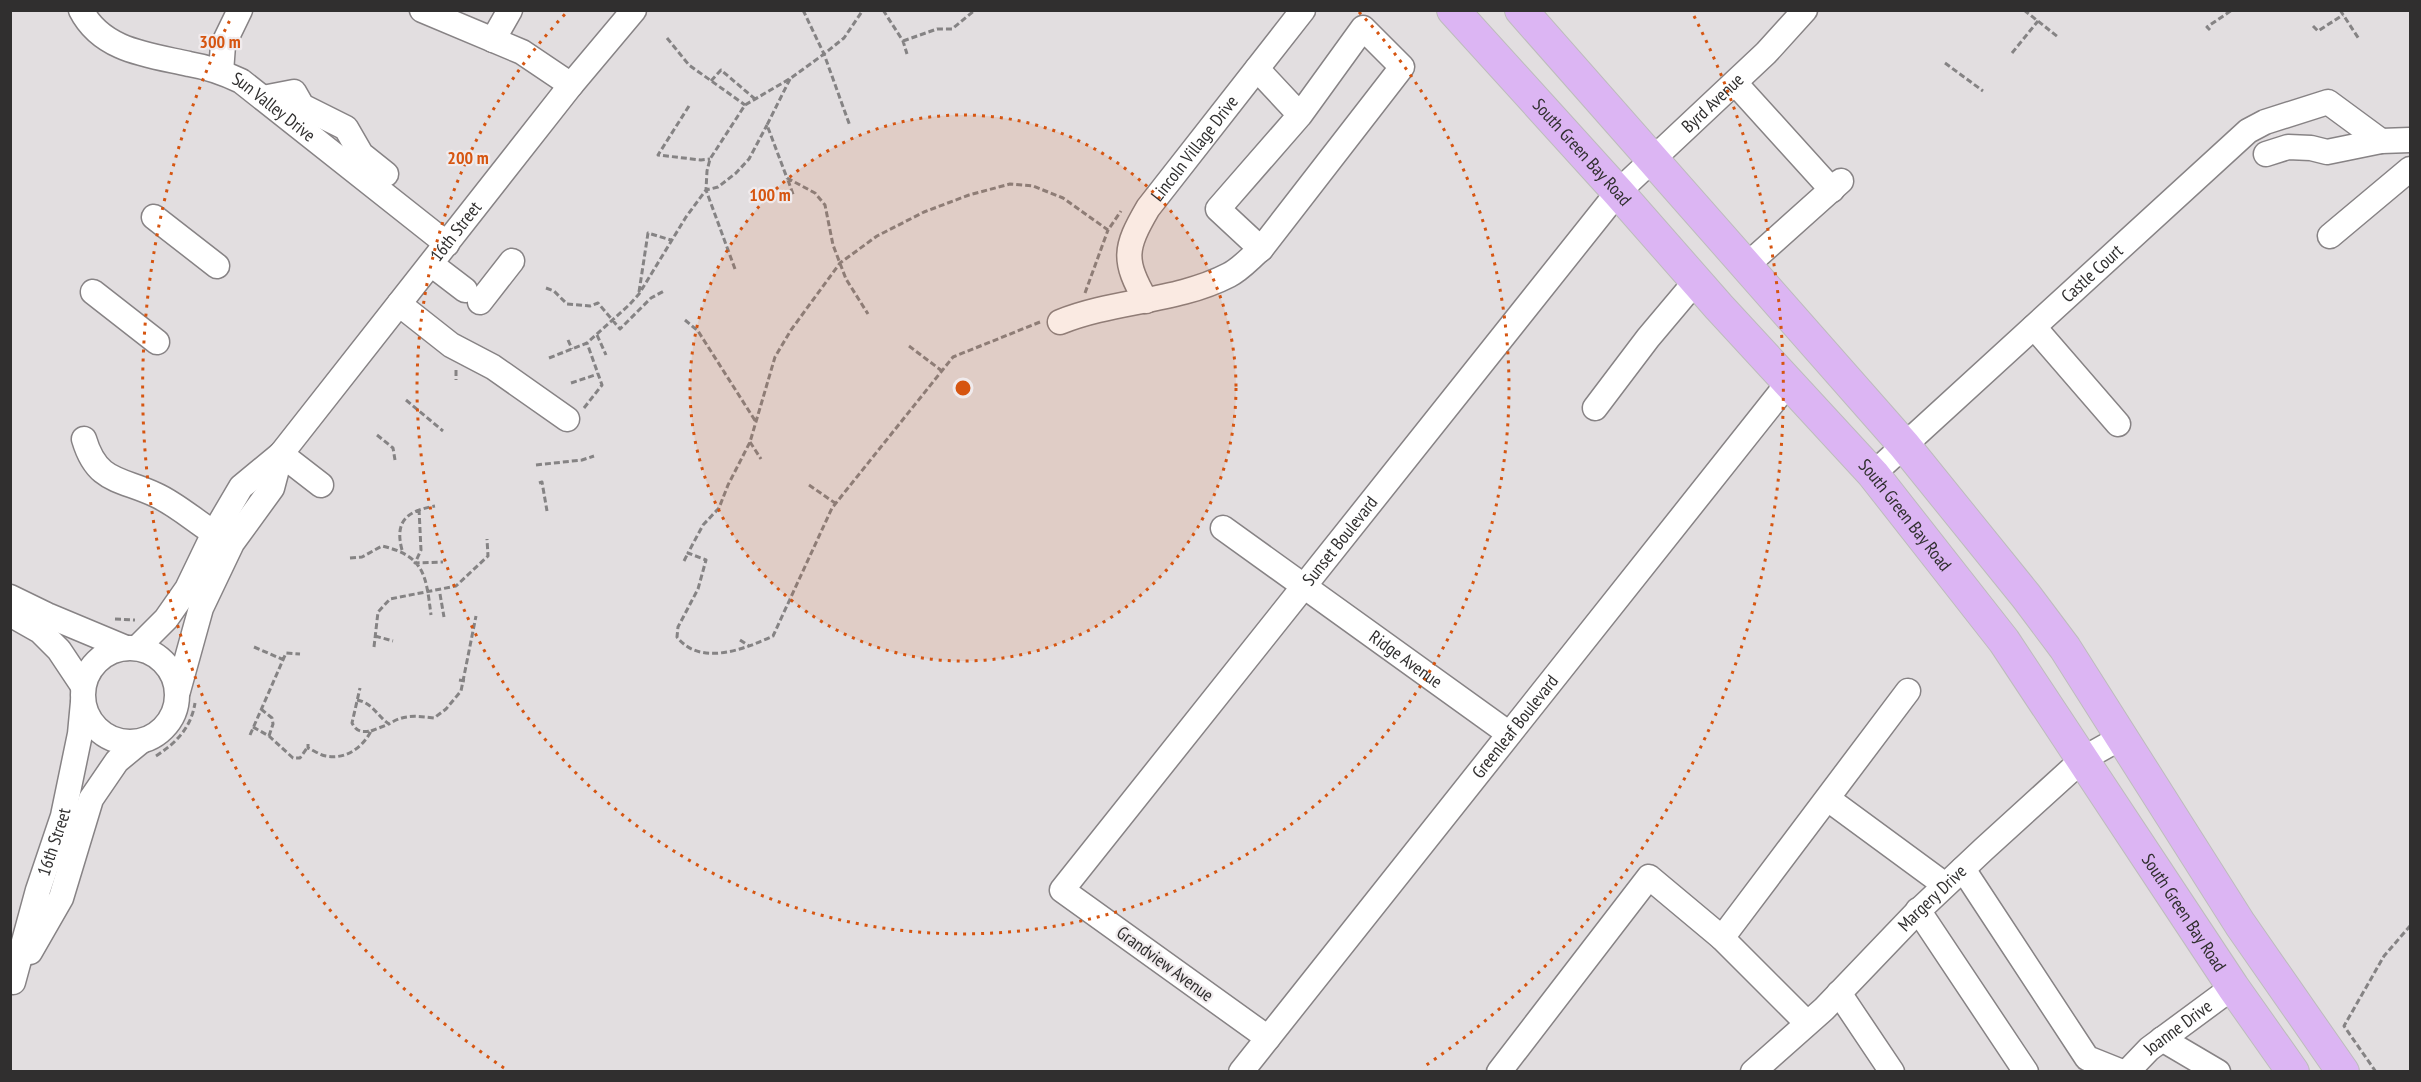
<svg xmlns="http://www.w3.org/2000/svg" width="2421" height="1082" font-family="'PT Sans Narrow',sans-serif">
<style>
.lines{fill:none;stroke-linecap:round;stroke-linejoin:round}
.minor-casing{stroke:#878385;stroke-width:27}
.major-casing{stroke:#bdbcbc;stroke-width:34}
.path{stroke:#858384;stroke-width:3;stroke-dasharray:6 3;stroke-linecap:butt}
.minor{stroke:#fff;stroke-width:24}
.major{stroke:#dcb5f3;stroke-width:32}
.ring{fill:none;stroke:#d65510;stroke-width:3;stroke-dasharray:3 6}
.labels{text-anchor:middle;stroke-width:4.5;stroke-linejoin:round;paint-order:stroke}
.street-label{font-size:18px;fill:#302f2f;stroke:#f0ebed}
.centre{fill:#d65510;stroke:#f0ebed;stroke-width:3}
.ring-label{font-size:18px;text-anchor:middle;font-weight:bold;fill:#d65510;stroke:#f0ebed;stroke-width:4.5;stroke-linejoin:round;paint-order:stroke}
</style>
<rect width="100%" height="100%" fill="#e2dee0"/>
<g class="lines">
<g class="minor-casing">
<g id="minor">
<path id="s1" d="M81,10C102,51 149,55 189,64C207,67 224,73 241,81L447,244"/>
<path d="M422,10L522,52L571,85"/>
<path d="M493,40L510,10"/>
<path d="M1257,69L1300,115L1218,209L1261,249L1402,67L1363,28L1300,115"/>
<path d="M221,72L223,45L240,10"/>
<path d="M1735,83L1832,190"/>
<path d="M263,98L294,92L302,106L346,128L361,154L386,174"/>
<path d="M2266,154L2288,147L2311,148L2327,152L2381,141L2410,140"/>
<path d="M154,217L217,266"/>
<path d="M2330,236L2410,169"/>
<path d="M431,264L465,290"/>
<path d="M1746,266L1841,181"/>
<path d="M93,292L157,342"/>
<path id="s2" d="M1146,301C1123,260 1124,249 1148,208L1303,10"/>
<path d="M480,302L512,261"/>
<path d="M399,304L451,345L493,367L567,419"/>
<path d="M1060,322C1114,300 1177,302 1229,275C1241,269 1251,257 1261,249"/>
<path d="M2034,327L2118,424"/>
<path d="M1595,408L1648,338L1696,281"/>
<path d="M84,439C97,483 120,478 156,495C176,504 195,521 214,533"/>
<path d="M281,454L321,485"/>
<path id="s3" d="M1873,474L2248,131L2265,122L2328,102L2381,141"/>
<path id="s4" d="M1223,528L1508,733"/>
<path d="M10,597L47,615L126,648"/>
<path d="M10,614L40,631L59,650L83,686"/>
<circle cx="130" cy="695" r="47"/>
<path id="s5" d="M137,648L166,619L187,589L214,533L241,487L281,454L571,85L634,10"/>
<path d="M178,691L201,608L232,543L272,488L281,454"/>
<path d="M1828,799L1945,885"/>
<path d="M1963,869L2087,1058L2122,1072"/>
<path d="M1918,910L2026,1072"/>
<path d="M1722,938L1807,1023"/>
<path d="M30,952L61,898L91,799L117,761L140,742"/>
<path id="s6" d="M13,982L38,890L63,816L80,734L83,702"/>
<path d="M1839,993L1892,1072"/>
<path id="s7" d="M1268,1038L1062,890L1618,192L1766,53L1805,10"/>
<path d="M2162,1039L2218,1072"/>
<path id="s8" d="M1241,1072L1789,382"/>
<path d="M1499,1072L1649,877L1722,938L1908,691"/>
<path id="s9" d="M1753,1072L1824,1009L1915,914L1984,849L2083,759L2122,737"/>
<path id="s10" d="M2127,1072L2149,1049L2233,987"/>
</g>
</g>
<g class="major-casing">
<g id="major">
<path id="s11" d="M1453,10L1618,192L1719,307L1873,474L2004,641L2233,987L2293,1072"/>
<path d="M1521,10L1904,445L2026,596L2065,648L2240,924L2343,1072"/>
</g>
</g>
<path class="path" d="M803,10L824,54L850,126
M883,10L903,41L907,54
M2024,10L2058,37
M2340,10L2359,39
M2313,26L2318,31L2343,15
M2210,30L2207,27L2232,10
M667,38L689,65L745,105
M903,41L937,29H952L975,10
M2012,53L2038,21
M1945,63L1983,91
M790,79L767,125L787,178L815,193L825,205L833,245L846,279L868,314
M711,81L721,70L755,99
M689,106L658,155L701,160L710,159
M788,180L794,197
M735,269L706,190L707,171L710,159L745,105L791,78L824,54L844,38L863,10
M546,288L554,291L567,304L590,306L598,303L620,329L651,298L664,291
M639,292L648,233L671,240
M1085,293L1108,230
M685,320L698,331L756,422
M1040,322L953,357L832,508L773,636C745,649 700,667 677,637L678,627L698,589L706,560L688,553L703,525L719,508L728,485L750,442L775,357L791,330L840,263L877,236L924,212L969,195L1010,184L1033,186L1063,198L1108,230L1121,211
M597,335L606,355
M568,340L572,349
M909,346L942,371
M549,358L587,343L629,305L639,294L686,217L706,190L718,187L736,173L749,159L767,125
M456,370V380
M571,383L598,374
M406,400L443,431
M584,408L602,385L587,343
M377,435L393,448L395,460
M750,442L761,459
M536,465L582,460L594,456
M539,483L542,482L547,511
M809,485L835,503
M419,509L421,550L415,563L443,562
M402,550C394,520 408,511 435,506
M350,558L362,557L382,546C425,556 426,576 431,615
M684,561L688,553
M440,594L444,617
M115,619L135,620
M375,636L393,641
M740,640L749,646
M254,647L284,660
M374,647L378,612L390,599L456,586L488,556L487,539
M459,680L465,681
M357,700C373,703 377,716 389,724C404,714 417,716 434,718L446,709L461,691L476,616
M261,709L272,718L273,724L269,736
M253,727L269,736L293,758H300L307,748
M371,731L389,724
M250,735L286,653L300,654
M308,744V748C313,750 320,755 326,756C346,760 363,747 371,731C361,732 357,732 352,723L360,688
M156,756C176,743 191,728 195,703
M2376,1072L2344,1026L2384,956L2410,926"/>
<use href="#minor" class="minor"/>
<use href="#major" class="major"/>
</g>
<circle cx="963" cy="388" r="273" fill="#d65510" fill-opacity=".12"/>
<g class="ring">
<circle cx="963" cy="388" r="273"/>
<path d="M1359 12A546 546 0 1 1 567 12"/>
<path d="M504 1068A820 820 0 0 1 232 16M1694 16A820 820 0 0 1 1422 1068"/>
</g>
<g class="labels">
<g class="street-label">
<text dy="6" stroke="none"><textPath href="#s7" startOffset="1276">Byrd Avenue</textPath></text>
<text dy="6" stroke="none"><textPath href="#s1" startOffset="222">Sun Valley Drive</textPath></text>
<text dy="6" stroke="none"><textPath href="#s2" startOffset="176">Lincoln Village Drive</textPath></text>
<text dy="6" stroke="none"><textPath href="#s11" startOffset="192">South Green Bay Road</textPath></text>
<text dy="6" stroke="none"><textPath href="#s5" startOffset="528">16th Street</textPath></text>
<text dy="6" stroke="none"><textPath href="#s3" startOffset="297">Castle Court</textPath></text>
<text dy="6" stroke="none"><textPath href="#s11" startOffset="678">South Green Bay Road</textPath></text>
<text dy="6" stroke="none"><textPath href="#s7" startOffset="700">Sunset Boulevard</textPath></text>
<text dy="6" stroke="none"><textPath href="#s4" startOffset="225">Ridge Avenue</textPath></text>
<text dy="6" stroke="none"><textPath href="#s8" startOffset="441">Greenleaf Boulevard</textPath></text>
<text dy="6" stroke="none"><textPath href="#s6" startOffset="146">16th Street</textPath></text>
<text dy="6" stroke="none"><textPath href="#s9" startOffset="250">Margery Drive</textPath></text>
<text dy="6" stroke="none"><textPath href="#s11" startOffset="1164">South Green Bay Road</textPath></text>
<text transform="translate(1165 964) rotate(36)" y="6">Grandview Avenue</text>
<text dy="6" stroke="none"><textPath href="#s10" startOffset="68">Joanne Drive</textPath></text>
</g>
</g>
<circle cx="963" cy="388" r="9" class="centre"/>
<g class="ring-label">
<text x="220" y="48">300 m</text>
<text x="468" y="164">200 m</text>
<text x="770" y="201">100 m</text>
</g>
<rect width="2421" height="1082" fill="none" stroke="#302f2f" stroke-width="24"/>
</svg>
